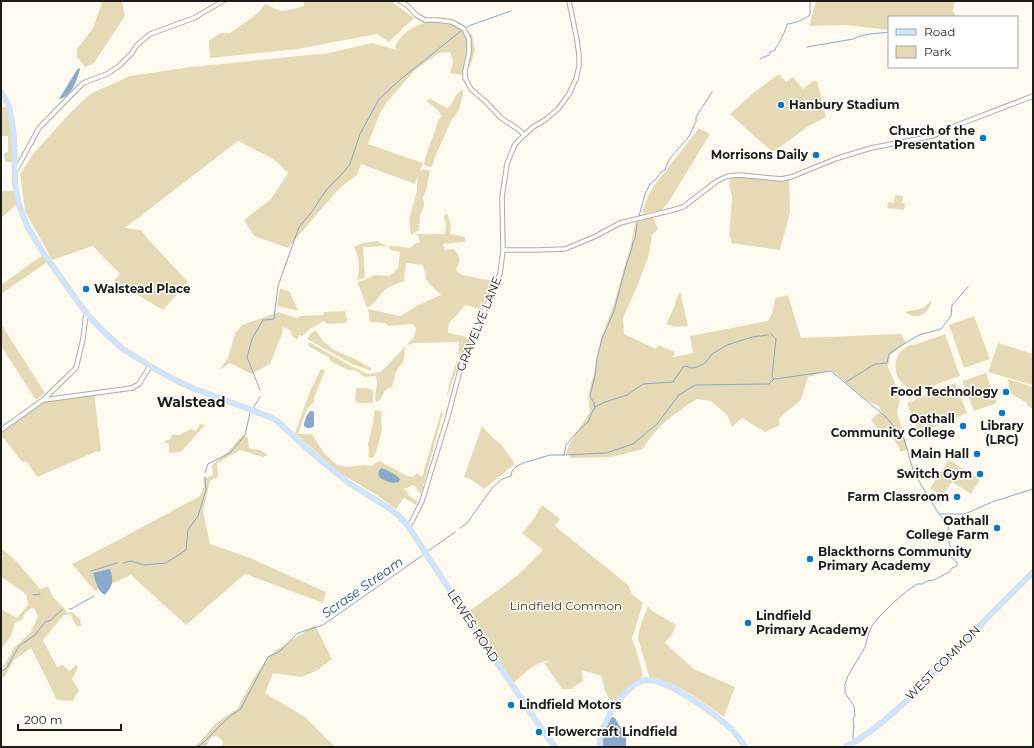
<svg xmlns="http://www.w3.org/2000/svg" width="1034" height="748" font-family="Montserrat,sans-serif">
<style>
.green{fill:#e6d9b6}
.water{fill:#89aac9}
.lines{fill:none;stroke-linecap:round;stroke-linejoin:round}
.stream{stroke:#89aac9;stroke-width:1}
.minor-casing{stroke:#afaba0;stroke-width:5.5}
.major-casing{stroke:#dbdbda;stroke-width:6}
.minor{stroke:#fff;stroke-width:3.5}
.major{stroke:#cde6fe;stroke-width:4.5}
.poi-dot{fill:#0b78c2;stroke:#fff;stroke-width:1.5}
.labels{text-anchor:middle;stroke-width:3;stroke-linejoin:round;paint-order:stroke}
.poi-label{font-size:12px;font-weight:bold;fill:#1d1c18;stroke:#fff;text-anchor:end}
.street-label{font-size:12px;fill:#1d1c18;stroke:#fff}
.park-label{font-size:12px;fill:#413512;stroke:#fff}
.water-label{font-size:13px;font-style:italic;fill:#194c75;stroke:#fff}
.quarter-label{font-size:14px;font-weight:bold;fill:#1d1c18;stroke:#fff}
</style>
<rect width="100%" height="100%" fill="#fefaef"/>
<path class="green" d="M100,1H122L125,16L94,63L85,67L77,57V49L93,28L102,3Z
M304,1H391L414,18L389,42L377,34L298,49L210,58L209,41L220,33H230L258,13L265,4L281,11L293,9L304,6Z
M816,1H955L953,11L956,17H889V30L846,25L809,26Z
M430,20L461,23L472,35L475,51L470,66L463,75L450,73L453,62L450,52L439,53L415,70L386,103L380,113L368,144L423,163L420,171L423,169L430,171L426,191L423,197L424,206L420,216L419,230L411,235L409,219L417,191V184L418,175L415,184L361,164L357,175L342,186L336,192L288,248L254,236L244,220L271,199L288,173L277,162L271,158L238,141L125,228L141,230L148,239L188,282L163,310L114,281L120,274L93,246L52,260L25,211L20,174L34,153L70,113L90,94L130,76L191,67L329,53L372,43L397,50L395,46C404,30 414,27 430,20Z
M779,74L786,82L793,77L803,89L813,81H817L826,117L809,126L773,152L754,136L730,114L752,94Z
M462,89L463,94L459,110L451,121L435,157L432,166L431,167L425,166L424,163L429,146L435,131L438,120L442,116L437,109L427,102L429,98L447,108L451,105L456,95Z
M9,106L15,162H5L4,153L8,152V136H1V108Z
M699,128L710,134L668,203L661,210L642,214L646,200L653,187Z
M740,176L789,179L790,212L780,250L731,243V238L729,236L732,197L729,183L731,178Z
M1,191H14L16,205L1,218Z
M895,195L903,196L902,203H905L904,210L887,208L888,202L894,203Z
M447,213L451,226L450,234L465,237V242L443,244L445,250L454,249C460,256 461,261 456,270L462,275L493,281L481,309L465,305L457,315L449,323L448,333L464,336L468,339L462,357L459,355V342L414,343L406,345L403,362L396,372L392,387C382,389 384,396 379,401L376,402L375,399L377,382L376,376L365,377L355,370H348L332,362L328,357L308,346L309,342L351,366L368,374L381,372L414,337L416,329L413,324L389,326L385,323L370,322L368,309L400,316L418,305L441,295L425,279L426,278L423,265L406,263L404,281C396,284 387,287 381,294C375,301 376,303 367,308L359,286L357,283L375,275L389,276L398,268L400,252L390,250L389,246H397L410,248L414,244L420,242L417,234H444L446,228L444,216Z
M653,217L658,229L652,235L648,258L636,289L623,318L624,334L656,349L658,345L675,352L673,357L693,353L690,336L768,321L772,314L775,298L788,295L801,338L901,334L906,343L890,355L888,367L893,378L900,400L897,412L908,449L901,452L887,427L880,432L871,420L877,414L882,413L879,406L868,401L831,370L808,377L801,400L779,418L780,425L765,432L742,418L732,427L727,415L711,401L697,399C675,413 656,426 643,449L612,457L572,458L566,453L570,443L590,412L588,395L594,374L601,338L613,307L631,244L635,223Z
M377,241L387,246L363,247L365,278L357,280C360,267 360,260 354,247L362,243Z
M44,254L49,261L1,294V285Z
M280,288L290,292L298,311L277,306Z
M679,293L682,294L681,296L688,326L676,327L666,324L676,303L675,302Z
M932,300C931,307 924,318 915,316C911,316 908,314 905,312L923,308Z
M345,311L346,318L348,319L345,323L327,324L325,321L321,322L320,324L311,328L302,336L299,335L297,340L292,336L290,330L282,327L283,331L270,364L251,374L230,363L219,370L228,358L235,333L242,325L279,312L297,318L300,316L323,315L324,312Z
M974,316L990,359L964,368L949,325Z
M1,324L45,393L36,400L1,346Z
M316,330L322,340L334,350L357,360L371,368V371L352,364L307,339L310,334Z
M945,334L960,376C951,379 941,382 933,386C928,388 922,391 916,390C888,386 889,345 917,344Z
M998,343L1033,354V385L988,372Z
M457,360L459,361L447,398L449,385Z
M321,369L325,370L314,398V402L307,409L298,434H312L324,453L337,465L345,467L363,465L372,466L375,463L381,461L384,464L393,468L407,476L413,477L417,473L422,477L441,412L443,413L421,494L418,491L416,487L413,485L403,490L407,491L408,495L417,501L416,505L404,498L396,509L378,496L337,471L295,433L310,391Z
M986,373L997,403L974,411L962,381Z
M1008,379L1033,387V409L1027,405V403L1010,393Z
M955,383L967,413L919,433L907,403Z
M356,388H366L373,390V403H357L355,400Z
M94,393L101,451L95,452L37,477L27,462H22L1,435V430L43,400Z
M375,410L380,411L382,413L381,419L382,428L380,438L375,455L371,459L368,456L369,451L368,444L372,427Z
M200,424L205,425L181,452L169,453V445L164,441L169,440L173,434L179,435L191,429L196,431Z
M482,426L495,440L501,444L515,464L484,489L472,480L464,477Z
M243,435L248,438L249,448L260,450L268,455L263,457L240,450L217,463L218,477L210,481L203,511L210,544L248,557L326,592L323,603L245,574L186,625L131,575L95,591L72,564L120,539L200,496L204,487L203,479L213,475L212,465L229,451Z
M949,460L980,480L971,494L952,482L942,496L930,488Z
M542,505L560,519L555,526L628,585L632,594L643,603L632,639L636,649L643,675L641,678L626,689L613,705L605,691L601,676L582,670L583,681L571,689H562L544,663L551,661C537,660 524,674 514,683L468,612L517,576L543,550L522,533L533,520Z
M1,548L18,563L40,589L48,586L53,597L64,608L67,613L72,612L80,619L81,625L77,627L70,614L64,615L43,640L57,667L63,665L69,671L76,665L78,668L72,679L79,690L73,701L57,700L31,648L14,660L5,676L1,679V671L14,648L31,632L38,616L34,608C27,609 24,614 22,620L15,623L11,636L1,649V609L17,618L28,605L26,594L1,577V557L4,556L1,554Z
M648,606L651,610L676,625L673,633L665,643L694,669L735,687L724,717C701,701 678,682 650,677L649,676L638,638L640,627Z
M315,625L332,659L316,671L301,677L273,673L265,693L305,717L335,747H222L223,741L217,736L211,737L206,747H193L199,743L216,723L238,708L253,679L268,657L275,651Z"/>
<path class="water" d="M78,68L80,69C77,80 72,97 59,99Z
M310,411H313L314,413V426C310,429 308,429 304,426C304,421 307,414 310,411Z
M382,468C389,471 395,474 400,479L399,482C391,484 385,481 379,477C378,473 378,470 382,468Z
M110,569C114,580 113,586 105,595C97,591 96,581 93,573Z
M612,717L615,718L626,737V747H603C602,736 606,726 612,717Z"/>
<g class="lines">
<path class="stream" d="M467,27L471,25L511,11
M807,47L853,39C864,33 877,34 889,32
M760,59L769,55L770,52L775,50C776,46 779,44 780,41C783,35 786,30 787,24C796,23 803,20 810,15V3L811,1
M639,216L645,194L650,184L656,179L661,172L665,170C668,156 681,148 689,136C692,132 693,126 696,122V117L712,92
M771,334L776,339L772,376L774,379
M775,379L831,371L886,417L904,439L914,473L939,514H965L992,502L1033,489
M846,382L875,364L887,363L889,354L897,348L919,335L941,329L951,316L952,305L968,287
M260,390L247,357L252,339L263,320L274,319L278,286L299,227L311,213L327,189L342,174L350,164L360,134L379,99L401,79L437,50L461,31
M595,407L605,402L627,395L643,384L673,382L683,367L686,366L691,368L697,367L705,363L712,354L727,345L752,337L768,335
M253,408L260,397
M564,455L566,445L577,432L589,421C589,418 593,410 595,408L594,403L590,396L595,376L597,358L602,339L614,311L626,266L632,248L633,242L635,239L637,223
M205,473L208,464L230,453L245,435L250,413
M460,528L467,523L492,488L502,479L511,476L512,471L517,466L523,463L550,455H564L606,453L633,444L657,424L679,395L695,385L769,384L774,379
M428,551L455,532
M123,563L131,561L144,565L166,563L186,550L188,530L198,516L206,490L205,477
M91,571L117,563
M33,595L40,594
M69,609H71L94,596
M1,671L6,669L19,646L35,635L45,622L51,620L63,609
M853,739V737L854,725L853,719L855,716L854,706L845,693V684L848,676L865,647L869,632L873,624L881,615L894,602L907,591L917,584H922L927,581L934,580L949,572L952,568L957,566V562L951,557L952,550L949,543L948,525L940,515
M197,747L204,742L231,715L240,710L268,657L279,652L298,633L323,625L423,555"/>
<g class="minor-casing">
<path id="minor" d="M400,1L408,6L416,15L425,20H437L452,22L464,29L469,39V53L465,71V78L471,89L486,102L501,118L519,130L524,135
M15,172L39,128L83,83L107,74L119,66L131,54L137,45L150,34L194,18L223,1
M503,250H537L565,249L596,236L620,223L673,210L683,207L717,181L728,176L739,175L782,179L791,177L838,158L871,148L933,136L947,129L1033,96
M44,400L132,388L139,384L150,366
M1,430L43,400L76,368L83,339L86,313
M408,526L412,521L422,501L448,416L463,359L489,300L494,285L500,274L503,250L502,197L507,164L514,146L518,141L533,127L545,120L558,109L569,94L576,79L579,66V55L577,40L569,1"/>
</g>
<g class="major-casing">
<path id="major" d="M1,92L9,106L14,135L15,184L19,205L28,228L44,254L86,313L104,332L123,349L150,366L175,380L195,389L270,417L277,421L313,454L350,484L389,508L399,516L408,526L486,646L541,728L555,747
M600,747C600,743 600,738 601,735C603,727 612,709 617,702C624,694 635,681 646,680C667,678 715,714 730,728C736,734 741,740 745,747
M846,747C884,726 918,690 948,659L950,655L954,652L989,616L1033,572"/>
</g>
<use href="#minor" class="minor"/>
<use href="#major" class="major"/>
</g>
<g class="poi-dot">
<circle cx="781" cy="105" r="4"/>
<circle cx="983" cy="138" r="4"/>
<circle cx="816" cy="155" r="4"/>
<circle cx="86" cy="289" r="4"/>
<circle cx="1006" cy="392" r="4"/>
<circle cx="1002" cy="413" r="4"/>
<circle cx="963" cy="426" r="4"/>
<circle cx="977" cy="454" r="4"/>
<circle cx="980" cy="474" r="4"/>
<circle cx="957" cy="497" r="4"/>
<circle cx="997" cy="528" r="4"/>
<circle cx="810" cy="559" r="4"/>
<circle cx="748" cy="623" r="4"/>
<circle cx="511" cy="705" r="4"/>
<circle cx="539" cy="732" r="4"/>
</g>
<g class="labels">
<g class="poi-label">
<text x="789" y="109" text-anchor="start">Hanbury Stadium</text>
<text x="975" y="135">Church of the<tspan x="975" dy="14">Presentation</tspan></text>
<text x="808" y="159">Morrisons Daily</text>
<text x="94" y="293" text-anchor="start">Walstead Place</text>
<text x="998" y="396">Food Technology</text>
<text x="955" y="423">Oathall<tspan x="955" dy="14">Community College</tspan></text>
<text x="1002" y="430" text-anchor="middle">Library<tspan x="1002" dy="14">(LRC)</tspan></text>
<text x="969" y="458">Main Hall</text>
<text x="972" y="478">Switch Gym</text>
<text x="949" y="501">Farm Classroom</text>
<text x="989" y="525">Oathall<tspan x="989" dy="14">College Farm</tspan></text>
<text x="818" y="556" text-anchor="start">Blackthorns Community<tspan x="818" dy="14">Primary Academy</tspan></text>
<text x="756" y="620" text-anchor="start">Lindfield<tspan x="756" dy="14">Primary Academy</tspan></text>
<text x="519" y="709" text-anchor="start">Lindfield Motors</text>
<text x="547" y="736" text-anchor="start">Flowercraft Lindfield</text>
</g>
<g class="street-label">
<text transform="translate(479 324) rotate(-68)" y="4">GRAVELYE LANE</text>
<text transform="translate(473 626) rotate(57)" y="4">LEWES ROAD</text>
<text transform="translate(943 663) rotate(-45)" y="4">WEST COMMON</text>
</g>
<g class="park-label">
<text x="566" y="610">Lindfield Common</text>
</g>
<g class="water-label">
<text transform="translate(362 587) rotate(-35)" y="5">Scrase Stream</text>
</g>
<g class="quarter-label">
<text x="191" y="407">Walstead</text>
</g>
</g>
<rect width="1034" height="748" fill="none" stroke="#1d1c18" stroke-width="4"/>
<rect x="888" y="16" width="130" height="52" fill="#ffffff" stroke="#a5a4a3"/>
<rect x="896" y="29" width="20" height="6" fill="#cde6fe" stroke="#a5a4a3"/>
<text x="924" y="36" font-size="12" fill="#1d1c18">Road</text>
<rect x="896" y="46" width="20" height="12" fill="#e6d9b6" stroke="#a5a4a3"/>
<text x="924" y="56" font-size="12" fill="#1d1c18">Park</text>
<path d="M18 724v6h103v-6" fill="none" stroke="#1d1c18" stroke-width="2"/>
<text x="24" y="724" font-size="12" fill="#1d1c18" stroke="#ffffff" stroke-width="3" paint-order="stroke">200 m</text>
</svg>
